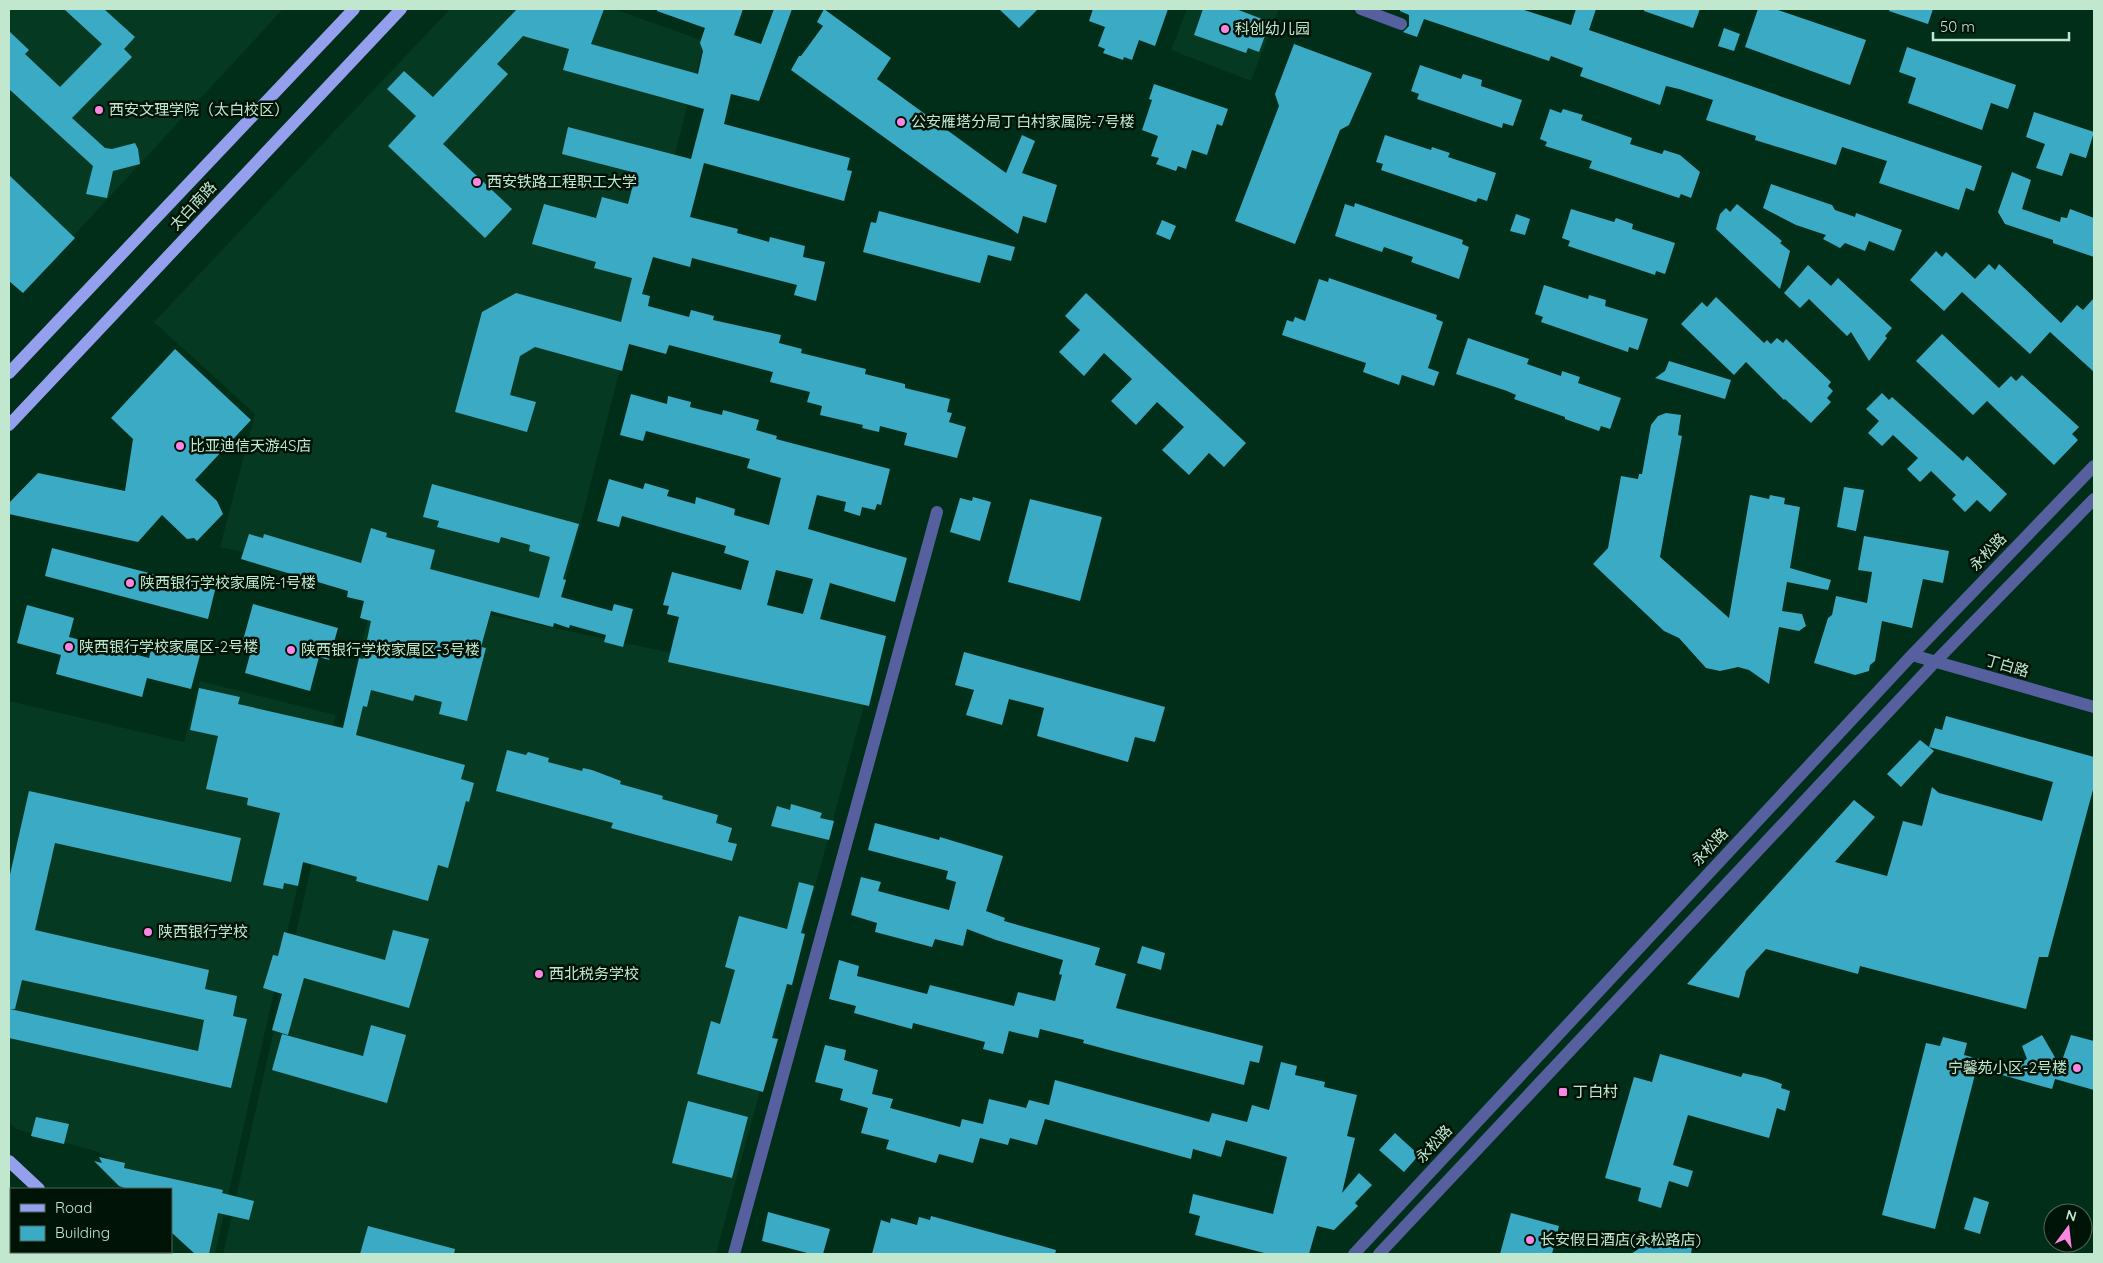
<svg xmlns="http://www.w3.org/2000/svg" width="2103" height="1263" font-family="Quicksand,'Noto Sans SC',sans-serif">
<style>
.built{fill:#053921}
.building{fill:#3babc5;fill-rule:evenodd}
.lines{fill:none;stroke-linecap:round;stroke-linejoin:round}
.path{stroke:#669078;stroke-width:3;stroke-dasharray:2.5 4;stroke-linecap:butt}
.minor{stroke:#57609e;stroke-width:12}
.major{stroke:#94a0ed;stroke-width:12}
.poi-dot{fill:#fd86e2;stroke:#001307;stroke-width:2}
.labels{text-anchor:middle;stroke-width:5;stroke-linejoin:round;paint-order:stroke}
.poi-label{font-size:15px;fill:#c1e7ce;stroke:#001307;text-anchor:start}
.street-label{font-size:15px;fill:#c1e7ce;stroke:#001307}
</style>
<rect width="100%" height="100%" fill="#012e18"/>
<path class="built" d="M9,9H283L54,257L9,211Z
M450,9H614L704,41L555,623L220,547L255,414L154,322Z
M1187,9H1279L1251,81L1171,50Z
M374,590L867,694L716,1254H223Z
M200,681L336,715L215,1254H198L171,1226V1189H136L102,1153L16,1129L9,1122V701L184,742Z"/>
<path class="building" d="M64,9H104L135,37L124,49L132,57L72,118L105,148L112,149L135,143L138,149L140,164L113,171L107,198L86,194L93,166L9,89V31L29,50L25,54L60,87L102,44Z
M517,9H604L591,44L698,74L703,51L700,43L705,28L657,11V9H743L734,35L761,44L774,9H792L759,101L731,94L724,124L850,158L847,170L852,171L844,201L704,163L690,217L738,229L737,233L769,242L770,237L805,246L803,257L825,262L816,301L794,295L797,285L692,258L690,267L653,257L642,294L650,296L648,306L689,317L691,310L714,316L713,320L781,335L779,343L802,349L801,353L866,369L865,374L905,384V388L950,399L947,412L952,413L949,422L966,427L957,458L904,445L907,433L880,426L879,432L862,428L863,425L820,415L822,406L807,402L810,392L770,382L773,372L669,345L666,354L629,344L622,371L535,347L520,356L510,395L536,402L527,432L455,412L482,312L516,293L621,322L632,278L594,268L596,262L532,244L544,204L596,218L602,197L628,204L636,173L562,154L568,127L691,159L704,109L563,70L569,49L523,36L497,64L508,74L443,144L512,209L485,238L388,146L416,116L387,89L404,71L433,97Z
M824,9L891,58L877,79L1006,173L1022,135L1035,141L1022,173L1057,185L1046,223L1023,216L1018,234L791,70L799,56H801L823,26L817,22Z
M999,9H1038L1019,28Z
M1093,9H1168L1155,46L1139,40L1132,60L1124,57L1123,60L1103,53L1105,49L1098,46L1105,27L1089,21Z
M1203,9H1236L1270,22L1259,52L1248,48L1246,53L1194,35Z
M1400,9H1521L1571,25L1576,9H1596L1589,30L1982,166L1974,191L1966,188L1959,210L1879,183L1887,161L1842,147L1836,165L1755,140L1756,136L1706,120L1713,100L1679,89L1666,86L1660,105L1580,76L1583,68L1551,56L1549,61L1424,19L1417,37L1403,32L1409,26V15L1400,11Z
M1644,9H1700L1693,28L1644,11Z
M1758,9H1775L1866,40L1850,85L1745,47Z
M1890,9H1933L1928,24L1889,11Z
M1724,28L1740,34L1734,51L1718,46Z
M1294,44L1372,73L1349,125L1340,130L1295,244L1235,221L1279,106L1275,94Z
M1907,47L2016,85L2008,109L1991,103L1982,130L1908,103L1916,78L1899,72Z
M1420,65L1461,79L1463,74L1482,80L1481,86L1522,100L1513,126L1503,123L1502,128L1417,99L1419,94L1411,91Z
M1154,84L1228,109L1222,126L1217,124L1207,155L1192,150L1186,169L1178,166L1176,171L1156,164L1159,158L1151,156L1158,136L1142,130L1152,100L1149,99Z
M1550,109L1561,113L1563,109L1583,115L1581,120L1632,138L1630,144L1662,154L1664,150L1680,155L1700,172L1691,198L1681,194L1679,198L1589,168L1592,161L1545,146L1547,142L1540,139Z
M2034,112L2094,132L2086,158L2070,153L2062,176L2036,168L2045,144L2026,137Z
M1385,135L1431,150L1432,147L1450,153L1448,157L1496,173L1487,201L1478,198L1476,202L1381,170L1383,164L1376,162Z
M2012,172L2031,180L2022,209L2060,222L2061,217L2067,218L2070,209L2094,218V257L2053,243V240L2005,224L1998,212Z
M9,175L75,238L23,293L9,281Z
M1771,184L1832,205L1835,210L1855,217L1856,213L1902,230L1894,251L1869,241L1865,251L1845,243L1840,248L1823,239L1826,235L1796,225L1763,208Z
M1355,203L1463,240L1462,244L1469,247L1459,279L1411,262L1413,257L1384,247L1382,252L1335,236L1345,204L1354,207Z
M1737,204L1782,241L1780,243L1790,251L1780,289L1716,229L1720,214L1726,208L1730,212Z
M1571,209L1614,222L1616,218L1633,224L1632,229L1675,243L1665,274L1656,271L1655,275L1568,246L1570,241L1562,238Z
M879,211L1015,247L1011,261L988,255L980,283L863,252L871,222L876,223Z
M1516,214L1530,219L1525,235L1510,231Z
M1162,220L1176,226L1170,240L1156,234Z
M1936,251L1942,257L1946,252L1975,279L1989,264L1995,270L1999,264L2061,323L2077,305L2083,310L2094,298V372L2050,332L2030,354L1962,292L1944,311L1910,280Z
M1808,265L1831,286L1838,278L1892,328L1885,336L1887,338L1869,361L1851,332L1847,336L1809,299L1800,308L1784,293Z
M1329,278L1437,315L1436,319L1443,322L1428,368L1439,372L1434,386L1402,375L1399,385L1363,372L1366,363L1282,335L1287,320L1293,322L1295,317L1305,321L1319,279L1328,282Z
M1544,285L1588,299L1589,295L1606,300L1605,306L1648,319L1638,350L1629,347L1628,352L1541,322L1543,317L1535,314Z
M1086,293L1246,443L1224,467L1209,453L1189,475L1162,450L1184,427L1157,402L1136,425L1111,401L1132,379L1104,353L1084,376L1059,352L1080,330L1065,316Z
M1716,297L1764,343L1767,340L1771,344L1777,338L1783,343L1786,339L1831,382L1828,386L1833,391L1827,398L1831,402L1811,423L1785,399L1784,400L1746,362L1734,375L1681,324L1702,302L1707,307Z
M1942,334L1999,388L2011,376L2016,381L2022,375L2079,427L2072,434L2078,440L2054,465L1987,401L1973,415L1916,361Z
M1468,338L1529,359L1527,364L1561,376L1562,371L1580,377L1578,383L1621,398L1610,429L1601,426L1599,431L1565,419V417L1514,399L1516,395L1507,391L1456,374Z
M175,349L251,420L195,480L217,501L223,514L197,541L194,538L187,539L162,515L138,542L9,514V503L38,473L125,491L133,439L111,418Z
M1669,361L1731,380L1725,399L1655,378L1665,371Z
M1882,393L1889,400L1892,397L1963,461L1967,456L2007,494L1990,512L1977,500L1965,512L1952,499L1956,495L1931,471L1920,482L1907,469L1918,458L1893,435L1882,446L1868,433L1879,421L1866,409Z
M631,394L667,404L668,396L691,402L690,407L722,415L723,410L759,420L756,430L777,436L776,439L890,469L881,505L877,504L875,510L862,507L860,516L844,511L846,502L817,495L808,529L907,558L895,602L830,583L820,619L886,636L869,706L668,662L679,617L667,614L669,606L663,605L672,572L741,590L749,561L724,553L726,546L622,516L619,527L597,521L609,479L643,489L645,483L669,490L667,496L695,504L696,497L735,509L734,515L769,525L781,478L747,468L750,459L646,431L643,441L620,435ZM776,570L813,579L803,614L767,605Z
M1666,413L1681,415L1678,435L1682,436L1660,557L1729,618L1750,495L1769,499L1770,495L1785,498L1784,504L1800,507L1790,568L1831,580L1828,590L1787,582L1782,611L1802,614L1806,626L1799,631L1779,627L1769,684L1749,670L1738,667L1720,671L1706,668L1679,638L1664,631L1593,564L1608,548L1621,476L1638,479L1639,474H1642L1651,425L1658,416Z
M432,484L579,524L563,579L566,580L561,597L612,611L614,604L633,609L623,647L604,642L606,635L570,625L569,628L554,623L553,627L491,611L481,647L486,648L467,721L439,714L442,702L415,695L413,701L371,690L367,707L363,706L356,735L465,765L461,779L474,783L469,802L466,801L448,868L438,865L428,901L356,881L357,877L303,862L298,886L284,883L283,889L263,885L280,813L247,805L248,798L206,789L218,736L190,730L199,688L240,697L238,704L343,728L359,658L363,659L371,621L360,618L364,601L347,597L348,591L241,559L249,534L263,538L264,534L361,563L371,528L387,533L386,537L435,550L430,569L539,598L550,557L529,551L530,545L501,537L499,543L437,527L439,521L423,517Z
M1844,487L1864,490L1856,531L1837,527Z
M973,497L991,502L980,541L950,532L960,498L972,501Z
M1030,499L1102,517L1080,601L1008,582Z
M1864,536L1949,551L1943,583L1923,579L1912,628L1882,621L1875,661L1870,665L1869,671L1855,675L1814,663L1828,618L1832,615L1836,596L1867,603L1872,572L1858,570Z
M52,548L215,590L208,619L45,576Z
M253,604L338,628L329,660L319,657L310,691L245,673L252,647L242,644Z
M27,605L74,618L69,637L149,658L154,639L201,651L191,689L147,678L142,697L56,674L61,655L17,643Z
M964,652L1165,707L1155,742L1135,737L1128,762L1037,736L1044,708L1009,699L1002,725L966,715L974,690L955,685Z
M1946,716L2094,757V786L2048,957H2039L2026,1009L1860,966L1858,974L1766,949L1746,971L1739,998L1687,984L1854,800L1875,817L1835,862L1887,876L1903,821L1922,826L1932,787L1939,793L2042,821L2053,782L1929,747L1935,728L1942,730Z
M1920,740L1934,751L1901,787L1887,774Z
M507,750L526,755L528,752L549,758L548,762L582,771L583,768L592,770L621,781L620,784L663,796L662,799L718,815L716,823L732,828L728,842L737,844L732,861L611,828L613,823L496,791Z
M29,791L241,838L231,882L55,843L35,930L209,970L205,989L237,996L233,1016L247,1019L231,1088L9,1038V879ZM22,980L204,1020L198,1051L10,1009H15Z
M791,804L822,813L820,818L834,821L829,840L771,826L777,806L790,810Z
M875,823L939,840L940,837L1003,856L986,911L1005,918L1004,921L1100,948L1095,965L1126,974L1116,1008L1263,1046L1259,1063L1250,1061L1244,1085L1143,1059L1083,1043L1084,1040L1040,1029L1038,1038L1009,1031L1003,1054L983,1049L985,1042L913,1023L912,1029L890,1023L854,1013L856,1006L829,999L839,960L859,966L857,976L927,994L930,985L1014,1006L1018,992L1055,1001L1062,975L1059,974L1063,960L996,940L967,929L963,946L935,939L932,947L875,932L877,923L851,915L861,877L881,882L878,891L949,910L956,882L946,879L948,871L868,850Z
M799,882L814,886L801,933L805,934L792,985L787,984L772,1038L778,1039L763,1092L697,1074L711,1021L720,1024L735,970L725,967L739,916L787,929Z
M393,930L429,939L409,1008L304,978L288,1035L272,1030L282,994L263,988L273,955L278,956L284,932L385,960Z
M1142,946L1165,953L1161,970L1137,963Z
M371,1025L406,1035L387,1103L272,1070L282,1034L363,1056Z
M2042,1035L2060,1066L2071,1035L2094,1041V1090L2055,1079L2052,1089L2002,1075L2027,1059L2022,1046Z
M1943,1037L1967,1043L1964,1055L1979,1059L1935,1229L1882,1215L1926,1043L1940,1046Z
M825,1045L846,1050L844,1060L878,1070L872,1094L893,1099L890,1108L960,1127L962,1119L983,1124L989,1099L1026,1108L1029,1100L1049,1105L1055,1080L1209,1122L1212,1113L1247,1122L1252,1105L1269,1110L1281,1062L1297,1066L1295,1075L1325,1082L1324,1087L1357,1095L1347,1136L1355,1138L1342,1193L1359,1173L1372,1185L1355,1203L1358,1206L1334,1230L1317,1226L1309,1254H1268L1195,1235L1200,1216L1189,1213L1193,1194L1273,1214L1287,1157L1226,1140L1221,1157L1193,1149L1191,1159L1045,1119L1037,1145L1010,1138L1008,1145L980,1138L973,1163L939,1154L936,1163L886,1149L889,1140L861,1133L868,1108L840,1100L843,1089L815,1082Z
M1660,1054L1741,1077L1743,1073L1765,1078L1782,1084L1781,1088L1790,1091L1785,1111L1777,1108L1769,1138L1688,1115L1673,1165L1693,1171L1688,1187L1669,1181L1661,1208L1638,1201L1641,1188L1605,1178L1634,1077L1652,1082Z
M688,1101L748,1117L732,1178L672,1163Z
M36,1117L69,1124L64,1144L31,1136Z
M1395,1133L1419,1155L1404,1172L1379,1150Z
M99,1157L125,1163L124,1168L223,1190L222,1193L254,1201L249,1220L218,1213L209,1254H195L171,1232V1189H128L119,1186L94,1161L102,1163Z
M1974,1197L1989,1202L1980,1234L1964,1229Z
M768,1212L830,1229L823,1254H811L762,1241Z
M1511,1213L1559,1226L1552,1254H1500Z
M931,1216L1056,1250L1055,1254H872L881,1220L890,1223L891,1218L917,1225L919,1217L930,1220Z
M368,1226L455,1249L454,1254H360Z
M1667,1234L1693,1240L1691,1254H1631L1653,1239L1665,1242Z"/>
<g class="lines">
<path class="path" d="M149,1252L151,1254"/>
<path class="minor" d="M1361,9L1401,24
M1912,655L2094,707
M734,1254L937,512
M1354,1254L1912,655L2094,466
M1379,1254L1935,662L2094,499"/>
<path class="major" d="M9,373L354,9
M9,425L401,9
M9,1161L39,1189
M9,1211L11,1214
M52,1252L55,1254
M106,1252L109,1254"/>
</g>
<g class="poi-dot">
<circle cx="1225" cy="29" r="5"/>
<circle cx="99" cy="110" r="5"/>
<circle cx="901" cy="122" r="5"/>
<circle cx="477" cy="182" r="5"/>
<circle cx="180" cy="446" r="5"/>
<circle cx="130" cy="583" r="5"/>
<circle cx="69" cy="647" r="5"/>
<circle cx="291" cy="650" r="5"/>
<circle cx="148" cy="932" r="5"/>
<circle cx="539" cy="974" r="5"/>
<circle cx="2077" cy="1068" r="5"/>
<rect x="1558" y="1087" width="10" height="10" rx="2.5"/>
<circle cx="1530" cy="1240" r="5"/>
</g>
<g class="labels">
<g class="poi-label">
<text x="1235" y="34">科创幼儿园</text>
<text x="109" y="115">西安文理学院（太白校区）</text>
<text x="911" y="127">公安雁塔分局丁白村家属院-7号楼</text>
<text x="487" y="187">西安铁路工程职工大学</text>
<text x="190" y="451">比亚迪信天游4S店</text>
<text x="140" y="588">陕西银行学校家属院-1号楼</text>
<text x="79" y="652">陕西银行学校家属区-2号楼</text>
<text x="301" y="655">陕西银行学校家属区-3号楼</text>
<text x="158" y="937">陕西银行学校</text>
<text x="549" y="979">西北税务学校</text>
<text x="2067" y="1073" text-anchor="end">宁馨苑小区-2号楼</text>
<text x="1573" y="1097">丁白村</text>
<text x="1540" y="1245">长安假日酒店(永松路店)</text>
</g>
<g class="street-label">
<text transform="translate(193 206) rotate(-47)" y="5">太白南路</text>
<text transform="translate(1988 552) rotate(-46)" y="5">永松路</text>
<text transform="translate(2007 666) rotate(16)" y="5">丁白路</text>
<text transform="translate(1710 847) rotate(-47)" y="5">永松路</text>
<text transform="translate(1434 1144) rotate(-47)" y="5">永松路</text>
</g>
</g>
<rect width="2103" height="1263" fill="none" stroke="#c1e7ce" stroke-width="20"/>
<rect x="10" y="1188" width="162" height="65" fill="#001307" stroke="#4d6857"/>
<rect x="20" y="1204" width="25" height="8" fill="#94a0ed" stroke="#4d6857"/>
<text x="55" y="1213" font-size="15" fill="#c1e7ce">Road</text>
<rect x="20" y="1226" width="25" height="15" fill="#3babc5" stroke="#4d6857"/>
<text x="55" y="1238" font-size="15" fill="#c1e7ce">Building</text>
<g transform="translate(2068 1228) rotate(15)"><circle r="24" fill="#001307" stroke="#4d6857"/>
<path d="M0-4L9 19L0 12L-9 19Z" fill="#fd86e2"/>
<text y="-8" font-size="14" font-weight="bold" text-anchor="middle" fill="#c1e7ce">N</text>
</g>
<path d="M1933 32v8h136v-8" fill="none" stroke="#c1e7ce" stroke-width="2.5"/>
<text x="1940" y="32" font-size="15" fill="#c1e7ce" stroke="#001307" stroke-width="4" paint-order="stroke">50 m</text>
</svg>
